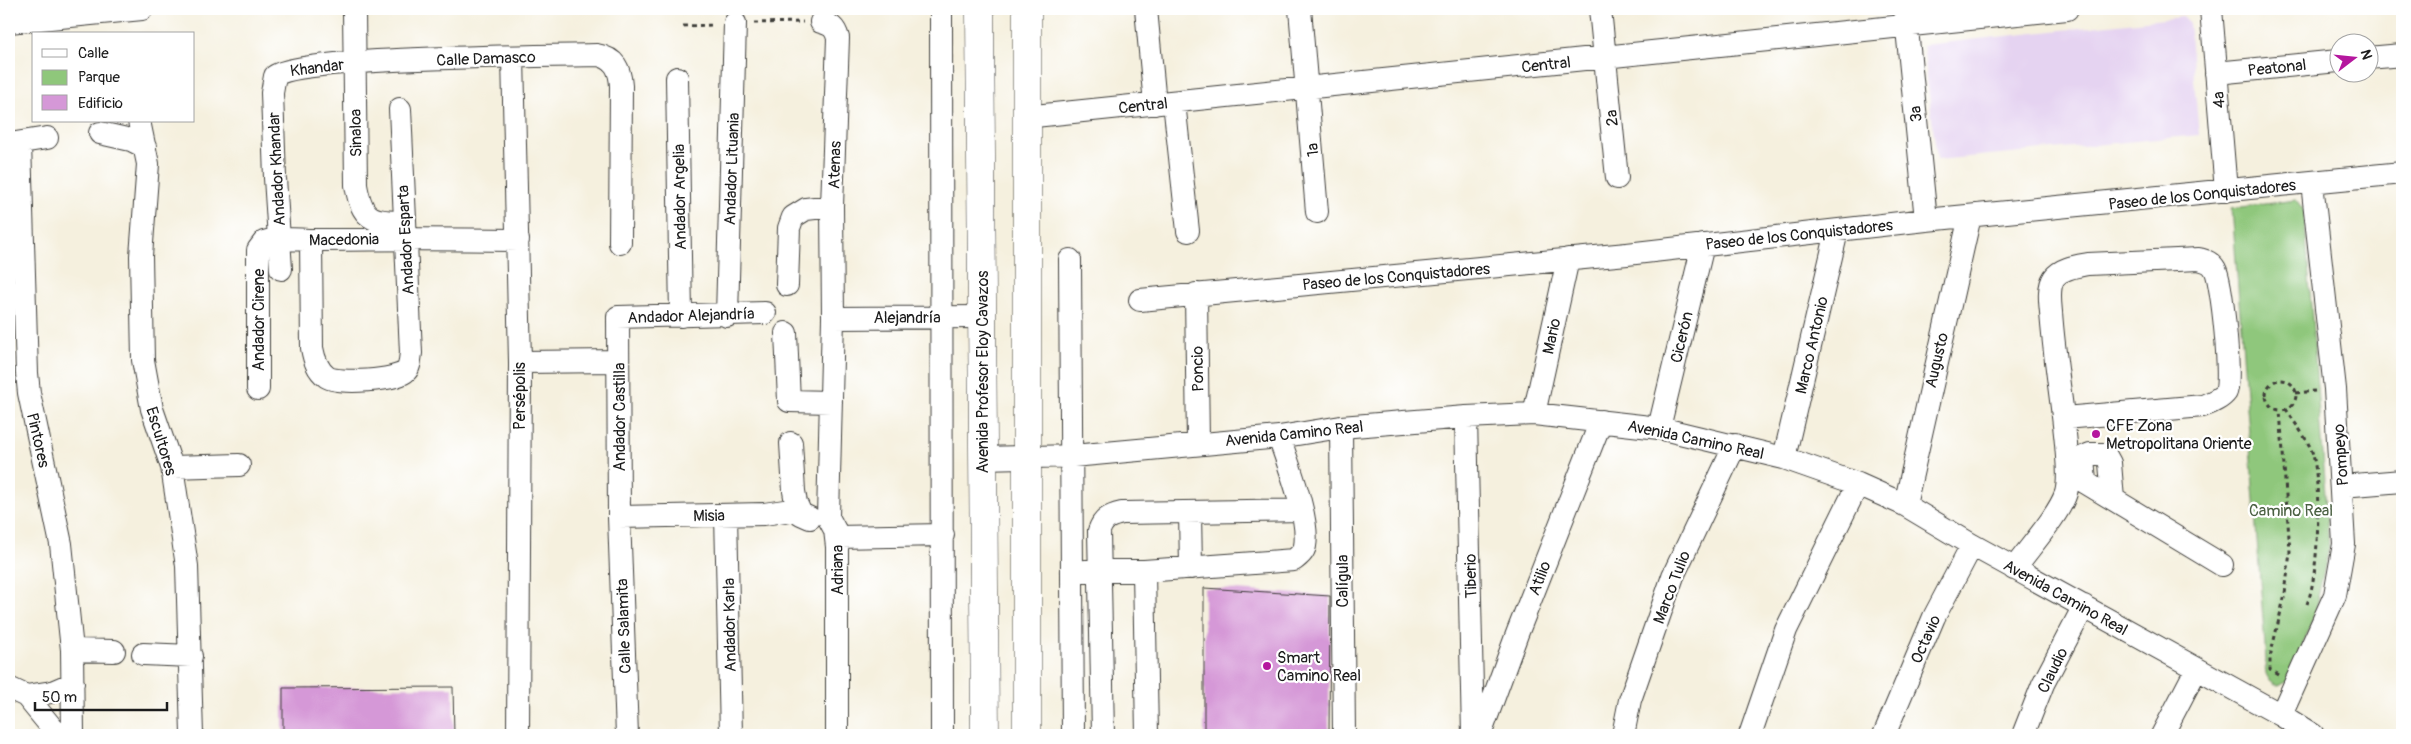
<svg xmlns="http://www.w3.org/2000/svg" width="2411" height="744" font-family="Pangolin,sans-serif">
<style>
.built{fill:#e5d3f1}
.green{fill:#8fc77b;stroke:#56724c}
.building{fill:#d598d7}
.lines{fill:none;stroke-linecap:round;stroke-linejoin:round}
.minor-casing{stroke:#3d3c39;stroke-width:24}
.major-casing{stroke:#3d3c39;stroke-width:29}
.path{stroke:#3d3c39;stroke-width:3;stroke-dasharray:4 4;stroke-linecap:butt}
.minor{stroke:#fff;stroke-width:22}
.major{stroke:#fff;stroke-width:28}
.poi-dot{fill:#b5179e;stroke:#fff;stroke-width:2}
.labels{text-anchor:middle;stroke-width:4.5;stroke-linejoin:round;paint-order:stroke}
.street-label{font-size:16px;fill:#1c1c1c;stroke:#fff}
.poi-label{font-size:16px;fill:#1c1c1c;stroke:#fff;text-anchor:start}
.park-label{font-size:16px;fill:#4a6042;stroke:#fff}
</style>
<rect width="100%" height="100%" fill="#fff"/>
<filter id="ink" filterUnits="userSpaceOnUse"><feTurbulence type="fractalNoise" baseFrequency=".02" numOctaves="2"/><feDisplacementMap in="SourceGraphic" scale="10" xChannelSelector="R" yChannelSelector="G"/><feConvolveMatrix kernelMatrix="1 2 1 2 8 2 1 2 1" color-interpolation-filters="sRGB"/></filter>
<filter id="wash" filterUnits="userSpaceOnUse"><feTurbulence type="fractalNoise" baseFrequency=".0096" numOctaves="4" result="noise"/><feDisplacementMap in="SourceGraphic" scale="20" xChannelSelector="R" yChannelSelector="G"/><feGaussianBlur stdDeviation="1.12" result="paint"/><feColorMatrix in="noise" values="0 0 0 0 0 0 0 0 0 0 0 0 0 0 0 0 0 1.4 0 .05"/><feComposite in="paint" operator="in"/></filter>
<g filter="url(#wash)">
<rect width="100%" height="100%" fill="#f5f0de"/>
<path class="built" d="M2183,17L2189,23L2199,135L1937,160L1923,45Z"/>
<path class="green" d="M2296,200L2304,210L2329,548L2313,619L2288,681L2279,686C2266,679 2264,674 2266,660L2232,208Z"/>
<g id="blocks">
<path class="building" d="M1204,588L1330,596L1329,735H1204Z
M453,687L454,735H283V688Z"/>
</g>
</g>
<g filter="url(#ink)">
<use href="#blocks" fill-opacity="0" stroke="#3d3c39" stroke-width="1"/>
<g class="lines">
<g class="minor-casing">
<path id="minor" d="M354,9L356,185C362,219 371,222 404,222
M941,9L942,735
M1146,9L1155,104
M1300,9L1317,212
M1600,9L1617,178
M1905,9L1926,220
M2211,9L2226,191
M9,22L142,9
M821,22C831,25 835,27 838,38L832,206L833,318L828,517L835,530L837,547V735
M513,57L520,362L518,735
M2368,58L2402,55
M2216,73L2338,61
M677,78L681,316
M1174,102L1188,231
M1025,117L2067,9
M139,121L148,164L141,256L143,360L152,409L172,467L187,566L192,735
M100,133L131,140L145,147
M20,143L27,373L29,393L61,544L72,650L73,735
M9,144L47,138
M311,241L312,348C314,359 317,370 327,377C338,384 397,381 406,371C410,367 410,359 411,353L400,109
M1070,260L1073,735
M281,269L275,178L272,93L275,76C298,57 551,56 597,55C615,58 620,69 621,86L620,243
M787,285L789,228L793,217L806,209L832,206
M1196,294L1198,443
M1140,300L1627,254L1926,220L2402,173
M727,316L735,23
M833,318L981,317
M786,333L789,401L831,402
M520,362L618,361
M258,389V250L264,242C282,236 302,241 321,240C387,239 452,239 518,240
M1534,414L1568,259
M1466,417L1473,735
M1341,427L1344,735
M1659,428L1703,245
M791,443L794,491L796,503L801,514L810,518
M982,458L1073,456L1279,437L1341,427L1466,417L1534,414L1659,428L1784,458L1858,484L1905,505L1972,545L2281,715L2313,735
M1784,458L1837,231
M172,467L239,465
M2068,472L2222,565
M2085,482L2083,457L2090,454H2105L2110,463L2113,499
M2342,486L2402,481
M1905,505L1970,216
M1190,512L1191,568
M726,515L731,735
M619,517L764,514L798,509
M837,537L943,535
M2014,569C2028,549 2059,515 2066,493C2070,478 2067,460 2066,444C2062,400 2054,356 2051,312C2050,302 2048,287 2054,278C2061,268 2077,266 2088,264L2199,259C2206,261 2211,262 2215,269C2222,281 2232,381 2226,392C2221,399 2210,403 2203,406L2064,418
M1085,571H1144L1294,560C1299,556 1304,552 1305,546C1310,519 1288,464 1279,437
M1144,571L1147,735
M72,650L114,651
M143,654L191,656
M9,688L26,696L58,735
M26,696L52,692L73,683
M2281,715L2335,595L2344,544L2335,389L2312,183
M627,735L619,517L618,317L765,313
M1103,735L1099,531C1103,519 1109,516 1122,513L1302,510
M1480,735L1517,634L1601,421
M1623,735L1630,700L1673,576L1735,445
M1750,735L1786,630L1858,484
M1884,735L1934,617L1972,545
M2023,735L2043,684L2084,606
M2162,735L2196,670"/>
</g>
<g class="major-casing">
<path id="major" d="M980,9L985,735
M1027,9V735"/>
</g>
<path class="path" d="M754,23L803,22
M683,26L715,25
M2266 395a15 15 0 1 1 30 0a15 15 0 1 1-30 0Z
M2296,393L2315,391
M2286,409C2293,421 2310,442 2313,455C2321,487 2319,575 2307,604
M2278,675L2270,670V657L2285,594L2290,552L2280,410"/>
<use href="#minor" class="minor"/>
<use href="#major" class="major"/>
</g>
</g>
<g class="poi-dot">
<circle cx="2096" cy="434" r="5"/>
<circle cx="1267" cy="666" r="5"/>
</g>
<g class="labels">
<g class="street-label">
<text transform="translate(486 58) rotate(-2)" y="6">Calle Damasco</text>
<text transform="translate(1546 64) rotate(-6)" y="6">Central</text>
<text transform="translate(317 67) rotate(-7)" y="6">Khandar</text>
<text transform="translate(2277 67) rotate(-6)" y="6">Peatonal</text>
<text transform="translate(2218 100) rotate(-95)" y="6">4a</text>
<text transform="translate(1143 105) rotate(-6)" y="6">Central</text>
<text transform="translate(1915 114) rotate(-96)" y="6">3a</text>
<text transform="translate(1611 118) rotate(-95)" y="6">2a</text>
<text transform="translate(355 133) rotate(-91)" y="6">Sinaloa</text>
<text transform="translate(1312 150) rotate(-95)" y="6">1a</text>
<text transform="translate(834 165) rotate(-88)" y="6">Atenas</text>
<text transform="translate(276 169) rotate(-93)" y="6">Andador Khandar</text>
<text transform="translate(731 169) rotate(-88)" y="6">Andador Lituania</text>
<text transform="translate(2202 194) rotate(-6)" y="6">Paseo de los Conquistadores</text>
<text transform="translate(679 197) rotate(-91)" y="6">Andador Argelia</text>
<text transform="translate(1799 234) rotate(-6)" y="6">Paseo de los Conquistadores</text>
<text transform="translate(344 239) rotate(-1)" y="6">Macedonia</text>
<text transform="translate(405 240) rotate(-93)" y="6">Andador Esparta</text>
<text transform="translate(1396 276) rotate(-5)" y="6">Paseo de los Conquistadores</text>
<text transform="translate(691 315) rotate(-2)" y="6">Andador Alejandría</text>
<text x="907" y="323">Alejandría</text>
<text transform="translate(258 320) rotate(-90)" y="6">Andador Cirene</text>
<text transform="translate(1551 336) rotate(-78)" y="6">Mario</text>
<text transform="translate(1681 337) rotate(-77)" y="6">Cicerón</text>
<text transform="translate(1811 345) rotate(-77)" y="6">Marco Antonio</text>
<text transform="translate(1936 360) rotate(-77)" y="6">Augusto</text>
<text transform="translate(1197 369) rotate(-91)" y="6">Poncio</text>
<text transform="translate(982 372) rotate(-90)" y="6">Avenida Profesor Eloy Cavazos</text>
<text transform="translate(519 396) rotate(-90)" y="6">Persépolis</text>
<text transform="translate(619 417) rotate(-90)" y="6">Andador Castilla</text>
<text transform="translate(1294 433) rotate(-6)" y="6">Avenida Camino Real</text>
<text transform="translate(1696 439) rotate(12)" y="6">Avenida Camino Real</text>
<text transform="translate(39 440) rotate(77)" y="6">Pintores</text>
<text transform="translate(162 441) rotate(73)" y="6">Escultores</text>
<text transform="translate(2340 455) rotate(-94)" y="6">Pompeyo</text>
<text transform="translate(709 515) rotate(-1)" y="6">Misia</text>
<text transform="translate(837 570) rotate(-90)" y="6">Adriana</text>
<text transform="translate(1470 576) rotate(-91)" y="6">Tiberio</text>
<text transform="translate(1539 578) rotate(-69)" y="6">Atilio</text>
<text transform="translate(1342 581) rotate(-90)" y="6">Calígula</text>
<text transform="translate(1671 587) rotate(-69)" y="6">Marco Tulio</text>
<text transform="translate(2066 597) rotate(29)" y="6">Avenida Camino Real</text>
<text transform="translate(729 625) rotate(-91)" y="6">Andador Karla</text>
<text transform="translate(623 626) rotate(-92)" y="6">Calle Salamita</text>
<text transform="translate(1925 639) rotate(-66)" y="6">Octavio</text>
<text transform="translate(2052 670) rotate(-64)" y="6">Claudio</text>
</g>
<g class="poi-label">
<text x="2106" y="431">CFE Zona<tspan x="2106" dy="18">Metropolitana Oriente</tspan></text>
<text x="1277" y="663">Smart<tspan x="1277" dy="18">Camino Real</tspan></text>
</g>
<g class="park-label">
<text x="2291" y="516">Camino Real</text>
</g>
</g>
<rect width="2411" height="744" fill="none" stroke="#fff" stroke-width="30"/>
<rect x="32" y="32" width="162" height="90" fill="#ffffff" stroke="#a4a4a4"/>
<rect x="42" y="49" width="25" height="8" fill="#ffffff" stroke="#a4a4a4"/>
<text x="78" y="58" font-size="15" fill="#1c1c1c">Calle</text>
<rect x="42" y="70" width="25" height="15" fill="#8fc77b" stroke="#a4a4a4"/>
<text x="78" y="82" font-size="15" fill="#1c1c1c">Parque</text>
<rect x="42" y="95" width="25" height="15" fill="#d598d7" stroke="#a4a4a4"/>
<text x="78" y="108" font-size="15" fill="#1c1c1c">Edificio</text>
<g transform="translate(2354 58) rotate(74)"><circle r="24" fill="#ffffff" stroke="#a4a4a4"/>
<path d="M0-4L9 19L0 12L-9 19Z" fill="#b5179e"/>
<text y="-8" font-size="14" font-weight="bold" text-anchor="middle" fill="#1c1c1c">N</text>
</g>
<path d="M35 702v8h132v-8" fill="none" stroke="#1c1c1c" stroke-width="2.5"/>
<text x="42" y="702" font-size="15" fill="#1c1c1c" stroke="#ffffff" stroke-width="4" paint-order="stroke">50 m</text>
</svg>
